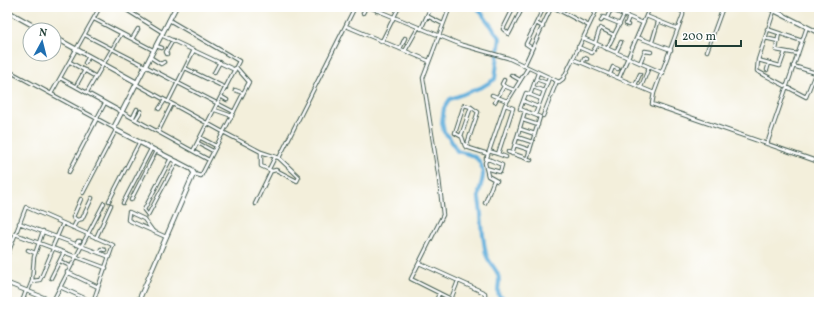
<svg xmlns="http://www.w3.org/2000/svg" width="826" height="309" font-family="Vollkorn,serif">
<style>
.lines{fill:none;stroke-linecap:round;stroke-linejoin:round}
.river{stroke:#62afdb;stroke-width:4}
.minor-casing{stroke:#3f584d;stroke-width:4.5}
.tertiary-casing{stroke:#3f584d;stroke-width:5}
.secondary-casing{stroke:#3f584d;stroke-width:5.5}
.minor{stroke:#fff;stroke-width:2.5}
.tertiary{stroke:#fff;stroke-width:3}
.secondary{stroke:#fff;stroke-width:3.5}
</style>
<rect width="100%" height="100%" fill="#fff"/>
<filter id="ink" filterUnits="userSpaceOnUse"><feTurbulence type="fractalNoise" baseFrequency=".025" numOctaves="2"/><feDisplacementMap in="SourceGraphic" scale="8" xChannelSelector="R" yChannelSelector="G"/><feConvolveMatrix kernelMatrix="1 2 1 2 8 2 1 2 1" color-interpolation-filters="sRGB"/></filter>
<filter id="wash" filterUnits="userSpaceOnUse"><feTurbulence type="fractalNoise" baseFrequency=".012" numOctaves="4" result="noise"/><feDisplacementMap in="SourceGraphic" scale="16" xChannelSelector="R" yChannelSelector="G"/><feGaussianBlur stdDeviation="0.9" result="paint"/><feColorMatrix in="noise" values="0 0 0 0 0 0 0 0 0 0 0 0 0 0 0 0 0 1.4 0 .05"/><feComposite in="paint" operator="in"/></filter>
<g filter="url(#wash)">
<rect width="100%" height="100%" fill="#f3efdb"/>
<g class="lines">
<path class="river" d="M477,7L500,38L495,79L482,87L450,99L444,108L442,122L444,132L449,137L457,151C464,153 474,154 479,161C489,178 477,185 479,199C482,217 482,236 486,254C488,262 496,268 498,275C501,282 496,289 499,296L513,302"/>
</g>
</g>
<g filter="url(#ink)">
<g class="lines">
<g class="minor-casing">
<path id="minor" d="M122,7L162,32
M369,7L462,45L508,58L559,82L563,79L573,59L654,93L683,15V12L675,7
M440,7L447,10L448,12L423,78L439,179L443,215L411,279L457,302
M514,7L503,29L509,34L523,7
M553,7L589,26
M605,7L643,23
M625,8L628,9L626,16
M377,11L379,7
M774,11L758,60L757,71L806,97L819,64
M363,13L366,7
M427,16L443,24
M646,16L678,29
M607,18L611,9
M94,19L153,50
M169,20L239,61L193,151
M601,21L603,17L620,24
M536,23L543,27
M628,25L626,24L629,17
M346,26L429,61
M421,29L431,7
M767,29L802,41
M779,33L776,50L798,54
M85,35L234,112
M161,35L235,70
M637,37L671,50
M583,38L663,73
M765,38L778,41
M132,39L138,29
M382,41L399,7
M652,42L658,22
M595,43L600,28L614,35
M156,46L162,48
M578,47L592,53L597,45
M532,48L526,44L544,7
M400,49L405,38
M607,49L624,15
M405,51L418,28
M707,51L723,7
M616,52L621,42
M167,54L166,52L173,40
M150,57L161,64L164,62
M573,59L598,7
M758,60L780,66L785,52
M70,62L96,77
M583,62L584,58L587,59
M85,63L89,56
M640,63L645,51L651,52
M524,66L551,8
M793,66L816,73
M185,68L226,88
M7,70L114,128
M767,70L769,63
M214,73L220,62
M610,74L613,67L618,69
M511,75L520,80
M60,78L209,160
M619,78L650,7
M536,79L547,83
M136,84L223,132L261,152L279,158L299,177L297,181L276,170L272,171L261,166V152
M635,85L640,74
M76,86L85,70
M504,86L502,84L504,80
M533,87L544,91
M641,87L649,67
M235,90L243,93
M87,92L121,34
M654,93L652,104L819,162
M51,94L100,7
M492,95L507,101
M530,95L538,73
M222,97L227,100
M523,101L538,107
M168,102L194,50
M495,102L504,86L514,90
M159,109L165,100
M215,110L232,116
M535,115L520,109L526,93L541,99
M543,116L557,81
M133,117L137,109
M136,119L141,111
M523,120L538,125
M520,129L535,134
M158,132L172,104
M461,136L471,107
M517,137L532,142
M201,138L216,146
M198,143L213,151
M767,144L807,27
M515,145L530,150
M466,147L478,112L471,107L464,105L455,133L462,137L465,146L466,147L488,154
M489,151L498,154L499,151L513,108L505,105
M508,152L531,160
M498,154L506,157
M512,154L525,111
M171,158L144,210L148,215L177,161
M279,158L355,7
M527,159L540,117L535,115L549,78
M486,168L500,172L502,165L486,158
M269,169L275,157
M69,172L105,103
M194,174L201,176L249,82L236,67
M497,181L488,176L485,163L505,105L528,68
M83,193L116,130
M131,200L156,151
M109,201L139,143
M123,203L151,149
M485,203L494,180
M255,204L271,171
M77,220L82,219L92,198
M77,220L73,217L81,199
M19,223L110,257
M73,228L77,220
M152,230L144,219L129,212L128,220L166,237
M15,234L106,268
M96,238L111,205
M76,245L78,241H80
M52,248L63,223
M28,250L35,253
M99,253L101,249L105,250
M7,256L26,207L113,245L93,302
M60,261L70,266
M419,263L485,293V302
M67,272L98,287
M51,278L64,252
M32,281L40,280L53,249
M60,287L93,302
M28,291L32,281L34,257L43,231
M451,299L458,281
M53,301L104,203
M22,302L26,291
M436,302L439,293"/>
</g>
<g class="tertiary-casing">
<path id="tertiary" d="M7,283L55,302"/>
</g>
<g class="secondary-casing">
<path id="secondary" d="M767,7L819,33
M7,11L41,30
M54,37L136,82
M138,302L194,173L191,169L116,130L114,127L176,7"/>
</g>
<use href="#minor" class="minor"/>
<use href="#tertiary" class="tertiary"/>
<use href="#secondary" class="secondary"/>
</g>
</g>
<rect width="826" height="309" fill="none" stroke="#fff" stroke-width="24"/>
<g transform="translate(42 42) rotate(7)"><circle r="19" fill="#ffffff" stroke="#a5b1ae"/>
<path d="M0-3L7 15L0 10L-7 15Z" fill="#1f6fb2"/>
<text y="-6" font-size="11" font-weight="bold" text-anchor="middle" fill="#1f3d34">N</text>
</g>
<path d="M676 40v6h65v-6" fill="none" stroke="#1f3d34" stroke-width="2"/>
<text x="682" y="40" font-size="12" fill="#1f3d34" stroke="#ffffff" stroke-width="3" paint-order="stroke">200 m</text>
</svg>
